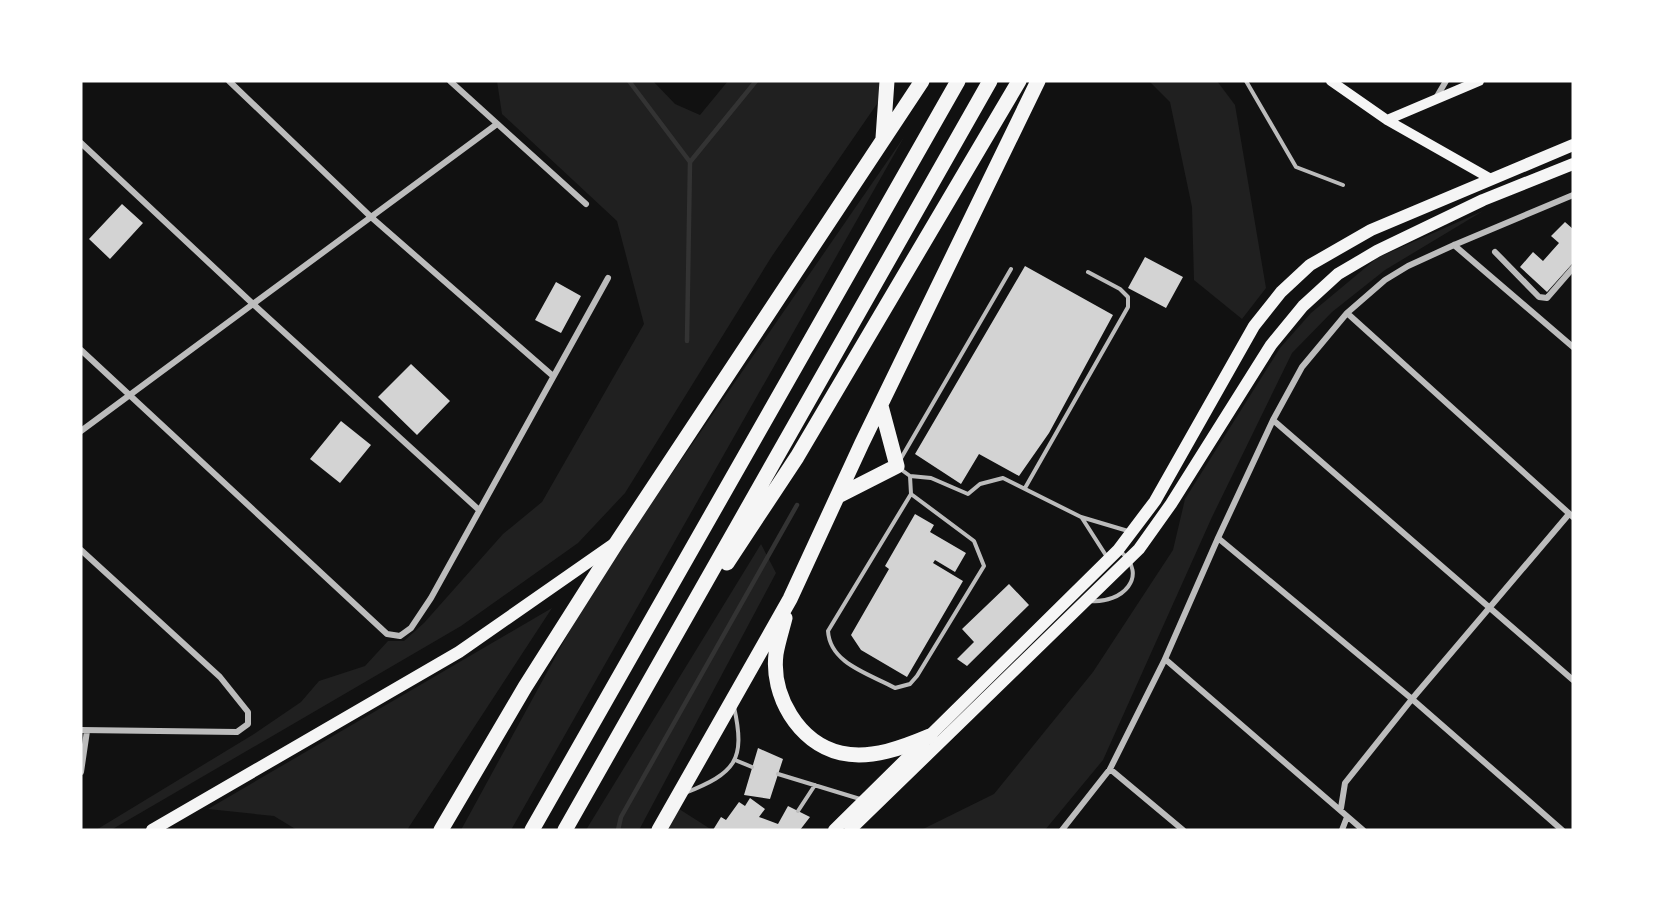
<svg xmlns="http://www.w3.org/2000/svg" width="1654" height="911" font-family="'Times New Roman',serif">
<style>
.green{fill:#202020}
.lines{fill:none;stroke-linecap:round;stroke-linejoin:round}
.stream{stroke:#333;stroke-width:4.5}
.building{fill:#d3d3d3}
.service{stroke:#bcbcbc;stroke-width:4}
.minor{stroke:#bcbcbc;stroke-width:6}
.secondary{stroke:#f5f5f5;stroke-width:10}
.primary{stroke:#f5f5f5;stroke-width:12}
.motorway{stroke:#f5f5f5;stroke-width:15}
</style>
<rect width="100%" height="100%" fill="#111"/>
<path class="green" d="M497,81H653L675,104L700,115L728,81H883L881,98L772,256L625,493L578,543L461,626L111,830H96L254,734L301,702L319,681L365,666L388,641H404L424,623L503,534L542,502L644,324L617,221L502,114Z
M1149,81H1217L1235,105L1266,288L1242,319L1194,280L1192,207L1170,102Z
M904,137L511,830H461L593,588Z
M1483,211L1385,270L1332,312L1292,353L1212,517L1103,760L1045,830H921L994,794L1093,672L1173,550L1185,499L1280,348L1311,313L1377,258Z
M761,544L776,573L639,830H586Z
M552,608L407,830H297L274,816L208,809Z
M676,807L712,830H664Z"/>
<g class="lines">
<path class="stream" d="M629,81L690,162
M687,341L690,162L756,81
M618,830L621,817L797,505"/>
</g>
<path class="building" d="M122,204L143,223L110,259L89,239Z
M1565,222L1573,229V263L1547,292L1520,267L1533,252L1543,261L1559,243L1551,236Z
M1145,257L1183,277L1166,308L1128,288Z
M1025,266L1113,315L1049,433L1019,476L979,454L961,484L915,454Z
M556,282L581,296L561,333L535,320Z
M411,364L450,401L417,435L378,397Z
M341,421L371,445L340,483L310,459Z
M915,514L934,525L930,532L966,553L955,572L935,560L933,563L963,581L907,677L861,650L851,635L889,569L885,566Z
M1009,584L1029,605L967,666L957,659L974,642L962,629Z
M758,748L783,759L770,799L744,795Z
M750,798L765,809L759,817L778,824L788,806L810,817L800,830H713L721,817L726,820L739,802L745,806Z"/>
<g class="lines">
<path class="service" d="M1246,81L1296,167L1343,185
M900,460L1011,269
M899,468L910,476L931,478L968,494L980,484L1003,478L1081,517L1128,531
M910,476L911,494L828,631C830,664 870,674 895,688L910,684L917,676L984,566L974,541L911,494
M1025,488L1128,307V297L1120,289L1088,272
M1082,518L1107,557
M1090,601C1122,604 1150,576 1120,551
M735,760L752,767
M778,774L860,799
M685,793C735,773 746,761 734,707
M798,811L815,785"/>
<path class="minor" d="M229,81L371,217L553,376
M450,81L586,204
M1436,98L1446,81
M81,143L253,304L479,510
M1454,245L1573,347
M1495,252L1539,297L1547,298L1573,268
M1347,313L1573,517
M81,350L387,634L400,636L411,628L431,598L608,278
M1273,420L1573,680
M81,431L497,124
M1218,538L1412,699L1562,830
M81,550L220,677L248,712V724L237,732L81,730
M1165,659L1363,830
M1110,769L1183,830
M81,772L87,731
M1341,808L1345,783L1412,699L1569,514
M1062,830L1110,769L1165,659L1218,538L1273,420L1302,367L1347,313L1385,280L1408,266L1454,245L1573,195
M1342,830L1347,817"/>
<path class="secondary" d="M1331,81L1387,120L1491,179
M1387,120L1479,81"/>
<path class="primary" d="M152,830L459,652L614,544
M834,830L1118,550L1155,501L1254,326L1281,292L1310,265L1371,230L1573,145
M850,830L1139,549L1171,504L1271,345L1303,306L1338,274L1377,251L1483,200L1573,164"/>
<path class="motorway" d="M883,138L887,81
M838,496L897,466L881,406
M727,563L797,457L1019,81
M785,618C782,630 778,642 776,654C771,695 798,743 841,753C871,760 904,747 930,736
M441,830L525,687L617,542L922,81
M532,830L958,81
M565,830L990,81
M659,830L790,599L862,443L1038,81"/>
</g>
<rect width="1654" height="911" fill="none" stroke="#ffffff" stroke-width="165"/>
</svg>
